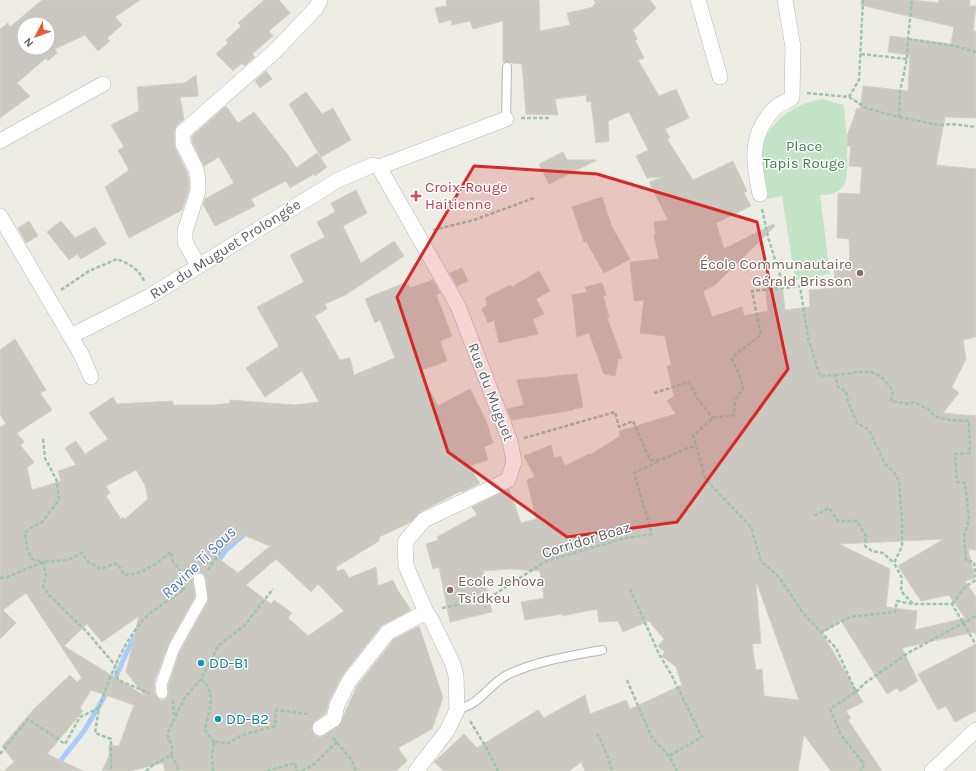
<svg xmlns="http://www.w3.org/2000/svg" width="976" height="771" font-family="Karla,sans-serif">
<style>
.green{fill:#c3e4c7}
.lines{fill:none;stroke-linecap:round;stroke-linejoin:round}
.stream{stroke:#a9ccfa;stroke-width:5}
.building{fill:#cac8c1;stroke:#d3d0c4;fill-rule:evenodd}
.service-casing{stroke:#b5b6bb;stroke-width:10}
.pedestrian-casing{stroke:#b5b6bb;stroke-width:12}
.minor-casing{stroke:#b5b6bb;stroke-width:16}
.path{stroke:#9dc4ad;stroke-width:2.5;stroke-dasharray:4 2;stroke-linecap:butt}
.service{stroke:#fff;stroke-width:8}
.pedestrian{stroke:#fff;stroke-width:11}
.minor{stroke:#fff;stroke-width:15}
.marked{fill:#d62828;fill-opacity:0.2;stroke:#d62828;stroke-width:3;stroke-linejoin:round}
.health-dot{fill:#e0444e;stroke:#fff;stroke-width:1.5}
.education-dot{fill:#8d6e63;stroke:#fff;stroke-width:1.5}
.culture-dot{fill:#0f9aa8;stroke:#fff;stroke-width:1.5}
.labels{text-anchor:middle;stroke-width:3;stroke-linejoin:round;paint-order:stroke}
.park-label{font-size:15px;fill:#3b8548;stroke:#fff}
.health-label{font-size:15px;fill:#be3a42;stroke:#fff;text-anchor:start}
.street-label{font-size:15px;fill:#5d5f65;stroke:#fff}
.education-label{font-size:15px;fill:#785e54;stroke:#fff;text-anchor:end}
.culture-label{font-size:15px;fill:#0d838f;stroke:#fff;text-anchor:start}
.water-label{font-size:16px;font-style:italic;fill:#4c75bd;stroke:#fff}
</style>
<rect width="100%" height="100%" fill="#eeede5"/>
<path class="green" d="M822,99L844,105C845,121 851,173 844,185C838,194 829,195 820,195L830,274L795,280L782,196L767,199C764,189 761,179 760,168C756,141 777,115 801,105C807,102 815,101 822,99Z"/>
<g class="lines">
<path class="stream" d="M216,564L226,550L248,531
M113,682C122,666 126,649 137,634
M55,771L57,765L84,731L109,689"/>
</g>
<path class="building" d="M42,0H140L115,17L122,25L107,38L110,41L98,51L85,35L55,49L57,53L48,61L46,58L17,83L30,96L0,118V29L8,23L10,27ZM24,24H48V48H24Z
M264,0H279L290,13L269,31L273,36L252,54L255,57L244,66L242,63L233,71L216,54L228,43L226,40L241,26L238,23Z
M446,0H539L540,31L570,25L567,13L594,7L593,5L596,4L594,0H650L656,8L633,30L637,39L635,40L644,58L638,60L659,96L676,89L689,118L665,129L670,138L667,139L693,180L733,161L747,191L744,193L751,206L716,223L724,249L773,224L775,226L715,285L703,291L712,317L742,307L744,316L768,311L765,285L782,283L785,310L810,307L809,290L836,288L834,268L850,267L849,239L837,238L838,193L860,194L862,167L849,166L851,146H847V136L857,108L860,109L863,86L908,91L910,55L888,52L890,36L951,44L954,27L861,5L862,0H914L938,3L939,0H970L969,6H976L973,31L976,32V118L945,117L936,165L976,169V337L963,340L966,359L952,387L959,393L943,413L976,416V550L968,549L975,578L965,581L976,597V635L974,632L902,648L918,681L900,692L897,688L887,694L841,621L822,633L863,702L846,711L851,718L848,720L882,771H831L804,735L798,771H585L581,762L569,771H444L434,762L464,734L477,748L538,710L544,718L585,695L590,714L626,700L630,709L682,685L676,667L662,656L665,652L658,646L664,639L649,621L623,632L618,621L599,622L597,609L562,616V614L525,620L521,602L544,598L540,571L510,569L483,571L492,612L450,622L439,567L433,569L426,544L438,540L437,537L477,515L472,507L509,489L521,523L536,519L527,480L535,477L524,456L551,445L554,458L561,456L565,466L589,454L590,455L620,436L619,431L676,414L667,401L674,396L667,366L671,365L665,336L640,333L644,300L634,301L630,262L659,259L654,235H656L654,222L668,220L649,182L664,177L647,178L636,156L648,150L629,112L608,121L609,141L596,143L591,101L587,102L586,95L555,99L558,115L526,114L522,64L503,62V21L473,29L470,21L452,25L451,20L439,23L435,8L447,6ZM944,539L898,566L921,601L949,595L965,618L915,630L917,611L886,607L890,569L839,544ZM756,584H757L799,700L764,696L762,669L756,670L752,644L761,643Z
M266,71L272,79L260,88L255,81Z
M196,75L198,96L180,97L184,119L177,125L174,132L175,148L187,172L189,181V190L182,210L129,238L105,187L129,170L118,150L124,147L111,125L139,111L137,87L185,83Z
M306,92L322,114L333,108L351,140L321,157L289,104Z
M226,106L238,123L254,112L288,155L296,168L317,153L327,167L315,176L314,174L290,188L286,181L251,199L255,206L215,226L203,204L205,199L234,183L219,157L204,166L192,142V136Z
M563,152L567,160H597L549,184L539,164Z
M356,190L367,213L343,226L361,263L394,241L404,256L347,294L325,304L327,309L315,316L340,360L350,358L354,375L395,358L380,320L375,323L365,299L404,283L405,285L408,284L410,288L433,280L440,293L436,295L452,336L440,341L447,361L419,371L438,406L470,389L486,421L493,443L484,447L488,460L469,466L480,483L462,492L461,491L420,512L411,522L379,537V541L336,567L337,571L344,569L349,578L376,567L378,586L393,580L397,589L411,610L381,626L342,676L329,701L326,713L315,721L311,729L316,736L321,737L339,726L357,686L394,639L419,626L443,698L432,729L398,748L407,761L396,771H165L163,763L130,771H102L109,756V745L119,746L134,705L91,690L80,708L83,711L47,754L83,771H4L14,762L2,746L35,708L70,675L77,682L82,678L26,593L3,610L16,623L0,639V427L6,424L0,414V350L15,339L46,390L40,393L52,410L17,433L24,442L20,445L34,462L27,468L32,490L61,481L58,471L76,465L65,448L76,441L85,454L108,439L89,413L113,397L117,404L173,401V405H215L230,403V400L295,405L319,402L302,371L265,397L246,368L279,346L257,307L304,282L290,255L325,237L317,222L335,212L331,203ZM136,470L145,485L148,499L125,519L123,517L121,519L106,496L110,493L106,486ZM243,535L270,546L238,573L215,556ZM276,559L311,592L318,584L344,611L308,636L288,618L292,613L274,600L271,604L246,585ZM198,572L202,573L206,578L208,601L180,651L168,686V696L163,700H160L155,694L154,683L168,645L195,597L192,577ZM139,616L126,672L145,696L64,646L87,624L102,642Z
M602,197L611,225L630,259L604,273L586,241L584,242L572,207Z
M29,221L38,236L26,243L18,228Z
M61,221L75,238L95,227L106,244L81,259L77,254L69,260L47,232Z
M462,268L468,281L457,286L450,273Z
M539,271L550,291L536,299L544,314L533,319L538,334L499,343L494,320L488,323L482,309L487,305L485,298L510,285L512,287Z
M602,283L606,295L603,296L609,317L607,318L622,358L618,359L615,376L604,374L589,333L577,337L572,295L587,292L585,287Z
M577,374L583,407L573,409V410L512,420L507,409L524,405L517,380Z
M976,644V711L955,722L946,706L938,710L918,674Z"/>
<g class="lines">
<g class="service-casing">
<path id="service" d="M506,119L507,67
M457,709C479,706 488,685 507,675C536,661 570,656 602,650"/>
</g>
<g class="pedestrian-casing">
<path id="pedestrian" d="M162,693L161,685L174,648L202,598L199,579"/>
</g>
<g class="minor-casing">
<path id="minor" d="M698,0L720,77
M0,141L103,84
M379,167L458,306L510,441L514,462L508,480L424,520L405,542L406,566L426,612L432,621L453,664L456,676L457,710L447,731L416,771
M379,167L506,119
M760,194C753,162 749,135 774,109C778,104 787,102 792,98L793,47L785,0
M0,216L81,354L91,377
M198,265L185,242V231L198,191V180L196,169L183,144V132L274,52L316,8L320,0
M71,336L150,296L338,180L373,165L379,167
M320,728L334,719L337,705L349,681L388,632L426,612
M932,771L976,730"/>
</g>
<path class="path" d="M908,39L955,46L976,52
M861,54L907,59
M807,93L849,97L866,108L899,117L900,91L907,59L908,39L912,0
M849,97L859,80L863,0
M899,117L939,125L951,124L976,127
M521,118H549
M762,209L768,237L784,288L800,286L808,338L820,376L835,375L838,387L846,391L848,402L857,423L869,430L885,464L894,472L899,481L902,522V546L894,563L902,578L901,591L913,604H952L976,645
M433,230L474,220L534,198
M784,288L752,291L761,335L736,354L732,359L739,374L743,388L735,401L734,415L713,418L693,436L706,480L751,527L761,561L779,577L803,613L836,648L856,692L830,709L841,735L864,764L861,771
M61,290L89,271L117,259C128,263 139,269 144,281
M835,375C864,373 876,363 893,392L891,401L909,404L914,402L930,410L934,416L949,420L969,421L970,453L955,454L957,482L965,483L969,519L964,537L966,560L974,562L976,577
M654,393L689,382L697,398L713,418
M524,438L615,412L619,427L633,421L650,460C666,462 679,449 695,446
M43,439L45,458L57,481L59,500L42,522L32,527L25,533L27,548L32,559L43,562L46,576L43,586L49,595L86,631L115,665L118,680L149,693
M814,516L829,508L838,521H857L866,536L865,546L872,551L883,553L894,563
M208,570L224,546L233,537
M0,578L7,577L43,562L68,560L82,553L88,562L101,569L117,563L124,575C144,574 155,564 171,552L173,562L179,568L184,590
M630,589L659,654L671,674L702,737L669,756
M952,604L966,586L976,580
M442,608L489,598L546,561L626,538L652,534L634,473L659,461
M820,633L850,617L895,612L897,601L913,604
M201,679C218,693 208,712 205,730L214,742
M627,680L652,738L669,756L677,771
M856,692L865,683L908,653L976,616
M173,700L174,715
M99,708C110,677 121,646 143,620C153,609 173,598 185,589
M470,721L486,747L498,771
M597,733L608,757L612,771
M333,738L351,759L356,771
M0,754L28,719L65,744L80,717L99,708L95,733L111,739V771
M171,755L173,750L167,734L184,699L201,679L219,645L244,626L273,589
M146,771L153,765L171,755L177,765L178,771
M213,771L212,756L214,742L229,743L242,735L275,726L276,710L307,714L310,717
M267,771L295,763L297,771
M302,771L313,765L337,742"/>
<use href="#service" class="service"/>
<use href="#pedestrian" class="pedestrian"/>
<use href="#minor" class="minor"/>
</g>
<path class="marked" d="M474,166L597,174L757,222L788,369L677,522L567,537L448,452L397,297Z"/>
<path class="health-dot" d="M414 190h4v4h4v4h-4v4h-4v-4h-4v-4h4z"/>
<g class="education-dot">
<circle cx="860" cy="273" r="4"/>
<circle cx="450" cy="590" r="4"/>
</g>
<g class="culture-dot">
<circle cx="201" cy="663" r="4"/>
<circle cx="218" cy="719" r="4"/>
</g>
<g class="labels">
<g class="park-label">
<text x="804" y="151">Place<tspan x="804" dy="17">Tapis Rouge</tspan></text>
</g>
<g class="health-label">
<text x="425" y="192">Croix-Rouge<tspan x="425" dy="17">Haitienne</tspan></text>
</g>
<g class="street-label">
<text transform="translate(225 249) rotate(-32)" y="5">Rue du Muguet Prolongée</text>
<text transform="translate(491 392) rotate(69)" y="5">Rue du Muguet</text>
<text transform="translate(586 540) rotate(-17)" y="5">Corridor Boaz</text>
</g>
<g class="education-label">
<text x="852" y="269">École Communautaire<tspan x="852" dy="17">Gérald Brisson</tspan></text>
<text x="458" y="586" text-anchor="start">Ecole Jehova<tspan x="458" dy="17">Tsidkeu</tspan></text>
</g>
<g class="culture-label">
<text x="209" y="668">DD-B1</text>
<text x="226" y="724">DD-B2</text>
</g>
<g class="water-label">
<text transform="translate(198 562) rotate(-44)" y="6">Ravine Ti Sous</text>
</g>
</g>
<g transform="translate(36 36) rotate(229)"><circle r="19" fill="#ffffff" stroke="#bebfc1"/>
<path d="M0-3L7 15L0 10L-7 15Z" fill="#df5c3a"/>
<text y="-6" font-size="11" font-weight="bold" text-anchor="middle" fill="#5d5f65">N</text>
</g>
</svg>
